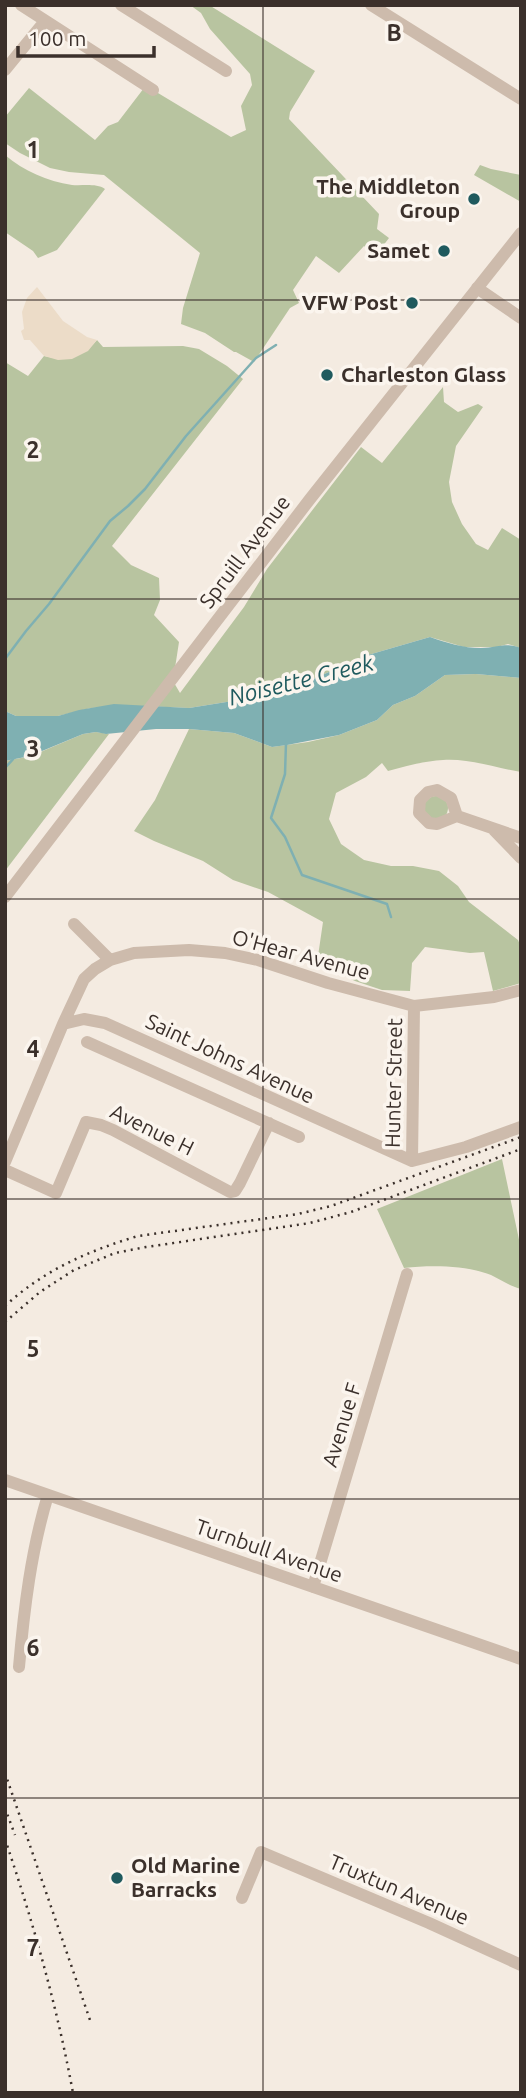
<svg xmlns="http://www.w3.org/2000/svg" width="526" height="2098" font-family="Ubuntu,sans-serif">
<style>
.green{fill:#b8c4a0}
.plaza{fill:#ecdcc8}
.water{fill:#7fb0b2}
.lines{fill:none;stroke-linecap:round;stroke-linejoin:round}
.stream{stroke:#7fb0b2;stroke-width:2.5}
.minor{stroke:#cdbbac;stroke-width:12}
.rail{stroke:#3b302b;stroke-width:2.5;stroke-dasharray:2 5;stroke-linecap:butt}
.grid{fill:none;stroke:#3b302b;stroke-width:2;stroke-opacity:0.55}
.poi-dot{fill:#1f5a5e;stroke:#fbf5ee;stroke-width:2.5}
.labels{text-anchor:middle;stroke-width:7;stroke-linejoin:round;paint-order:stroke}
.poi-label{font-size:21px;font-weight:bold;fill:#3b302b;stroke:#fbf5ee;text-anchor:end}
.street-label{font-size:21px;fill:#3b302b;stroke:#fbf5ee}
.water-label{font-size:23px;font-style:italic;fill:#1f5a5e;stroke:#fbf5ee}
.grid-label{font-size:23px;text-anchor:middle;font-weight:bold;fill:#3b302b;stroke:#fbf5ee;stroke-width:7;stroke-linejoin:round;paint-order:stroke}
</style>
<rect width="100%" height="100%" fill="#f4ebe1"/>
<path class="green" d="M190,5H209L315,71L290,112L289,119L379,214L377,229L389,238L376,255L364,246L339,273L316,256L293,290L299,303L290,308L254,362L236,352H234L205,333L181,324L183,308L200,253L104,175L69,172L50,168L20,153L5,143V117L29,88L95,140L108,126L118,122L144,88L153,90L231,137L246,130L241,106L252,85L250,74L210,29L201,13Z
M5,155C24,171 47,181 72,185C83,186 96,183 105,189L57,250L38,258L33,251L5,232Z
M480,165L491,169L521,175V202L474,175Z
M97,340L103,347L183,346L199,349L227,366L243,379L112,546L131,565L159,578L160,600L154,615L179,642L173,681L180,693L244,607L267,569L361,447L382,463L443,387L444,402L458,412L478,404L483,407L456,446L449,482L452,502L462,524L476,544L488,550L502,528L521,540V648L508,644L497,647H464L430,637L368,655L290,689L258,697L189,708L143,706L91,708L58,716H16L5,711V362L28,376L44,356C64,361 84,356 97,340Z
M476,674L521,678V772C497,768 467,758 443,760C425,761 406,766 388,771L382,763L366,777L336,793L329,819L341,844L364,860L391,866H413L439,871L458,886L469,902L518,940L521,947V983L493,991L484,952L470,953L425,947L412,963L410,991L382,990L355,981L317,963L323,922L268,892L233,880L203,861L154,841L134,831L155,800L189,729L234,733L272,747L308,742L339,735L377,720L393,705L415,696L445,675Z
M96,732L109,734L5,871V761L31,756L83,734Z
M424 808a12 12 0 1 1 24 0a12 12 0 1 1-24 0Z
M502,1159L521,1249V1289C510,1286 501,1280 491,1275C465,1265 431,1265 404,1268L377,1209Z"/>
<path class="plaza" d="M37,287L63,321L87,337L97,340L88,351L72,359L58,360L44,356L30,340H24L21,331L24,329L22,312L27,298Z"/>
<path class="water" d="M430,637C447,643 463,648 481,648C498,648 505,642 521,648V678L476,674L445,675L415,696L393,705L377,720L339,735L287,745L272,747L234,733L189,729H156L106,734L96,732L83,734L30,756L5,761V711L16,716H58L79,710L114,704L189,708L258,697L290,689L368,655Z"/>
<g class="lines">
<path class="stream" d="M5,659L26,631L49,604L110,521L128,506L145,489L186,436L256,358L276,345
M286,743L285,774L271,818L285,837L302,875L387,904L391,917
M5,768L15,757"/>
<path class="minor" d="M21,5L153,90
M121,5L226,71
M371,5L521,99
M5,70L45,21
M477,288L521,318
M437,790L451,798L457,816L437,824L429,823L419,813L420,800L428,792Z
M457,816L521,838
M494,830L521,858
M5,897L310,499L521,233
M74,924L110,960
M63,1024L84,979L95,969L110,960L134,953L152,952L189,950L225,953L258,960L328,983L414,1006L494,997L521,990
M87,1042L299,1137
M412,1161L414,1006
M5,1162L63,1024L84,1019L105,1023L412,1161L466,1147L521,1127
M5,1170L56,1193L86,1122L101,1125L113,1130L230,1192L235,1191L240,1183L269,1123
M5,1480L521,1659
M313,1587L407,1274
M19,1667C24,1609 31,1551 48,1495
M242,1898L261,1852L429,1923L521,1965"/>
<path class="rail" d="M5,1306C44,1270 88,1251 138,1236L298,1214L331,1206L521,1137
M5,1322L40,1292L74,1270L115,1253L146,1247L310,1223L351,1212L521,1149
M5,1773L90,2020
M5,1808L15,1835
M5,1839C33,1922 57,2006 73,2093"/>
</g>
<path class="grid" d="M263,5V2093M5,300H521M5,599H521M5,899H521M5,1199H521M5,1499H521M5,1798H521"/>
<g class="poi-dot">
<circle cx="474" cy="199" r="7"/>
<circle cx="444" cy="251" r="7"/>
<circle cx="412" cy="303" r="7"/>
<circle cx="327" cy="375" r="7"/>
<circle cx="117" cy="1878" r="7"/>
</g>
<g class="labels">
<g class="poi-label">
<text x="460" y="194">The Middleton<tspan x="460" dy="24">Group</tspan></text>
<text x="430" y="258">Samet</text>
<text x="398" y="310">VFW Post</text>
<text x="341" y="382" text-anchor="start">Charleston Glass</text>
<text x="131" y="1873" text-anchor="start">Old Marine<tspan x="131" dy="24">Barracks</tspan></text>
</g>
<g class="street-label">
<text transform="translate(245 552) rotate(-53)" y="7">Spruill Avenue</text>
<text transform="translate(301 955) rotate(15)" y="7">O'Hear Avenue</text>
<text transform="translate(230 1059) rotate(25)" y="7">Saint Johns Avenue</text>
<text transform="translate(394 1083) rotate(-89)" y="7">Hunter Street</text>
<text transform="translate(152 1130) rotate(26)" y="7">Avenue H</text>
<text transform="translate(342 1425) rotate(-73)" y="7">Avenue F</text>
<text transform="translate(269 1551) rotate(19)" y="7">Turnbull Avenue</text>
<text transform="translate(399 1890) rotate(23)" y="7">Truxtun Avenue</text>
</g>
<g class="water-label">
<text transform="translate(301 680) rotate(-14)" y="8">Noisette Creek</text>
</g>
</g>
<g class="grid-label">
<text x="394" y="41">B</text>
<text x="33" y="158">1</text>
<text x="33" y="458">2</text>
<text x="33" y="757">3</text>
<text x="33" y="1057">4</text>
<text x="33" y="1357">5</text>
<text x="33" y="1656">6</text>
<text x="33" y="1956">7</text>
</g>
<rect width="526" height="2098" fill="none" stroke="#3b302b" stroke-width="14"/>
<path d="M18 46v10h136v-10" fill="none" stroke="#3b302b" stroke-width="3.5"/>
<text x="28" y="46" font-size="21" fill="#3b302b" stroke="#fbf5ee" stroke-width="5" paint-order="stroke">100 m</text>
</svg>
